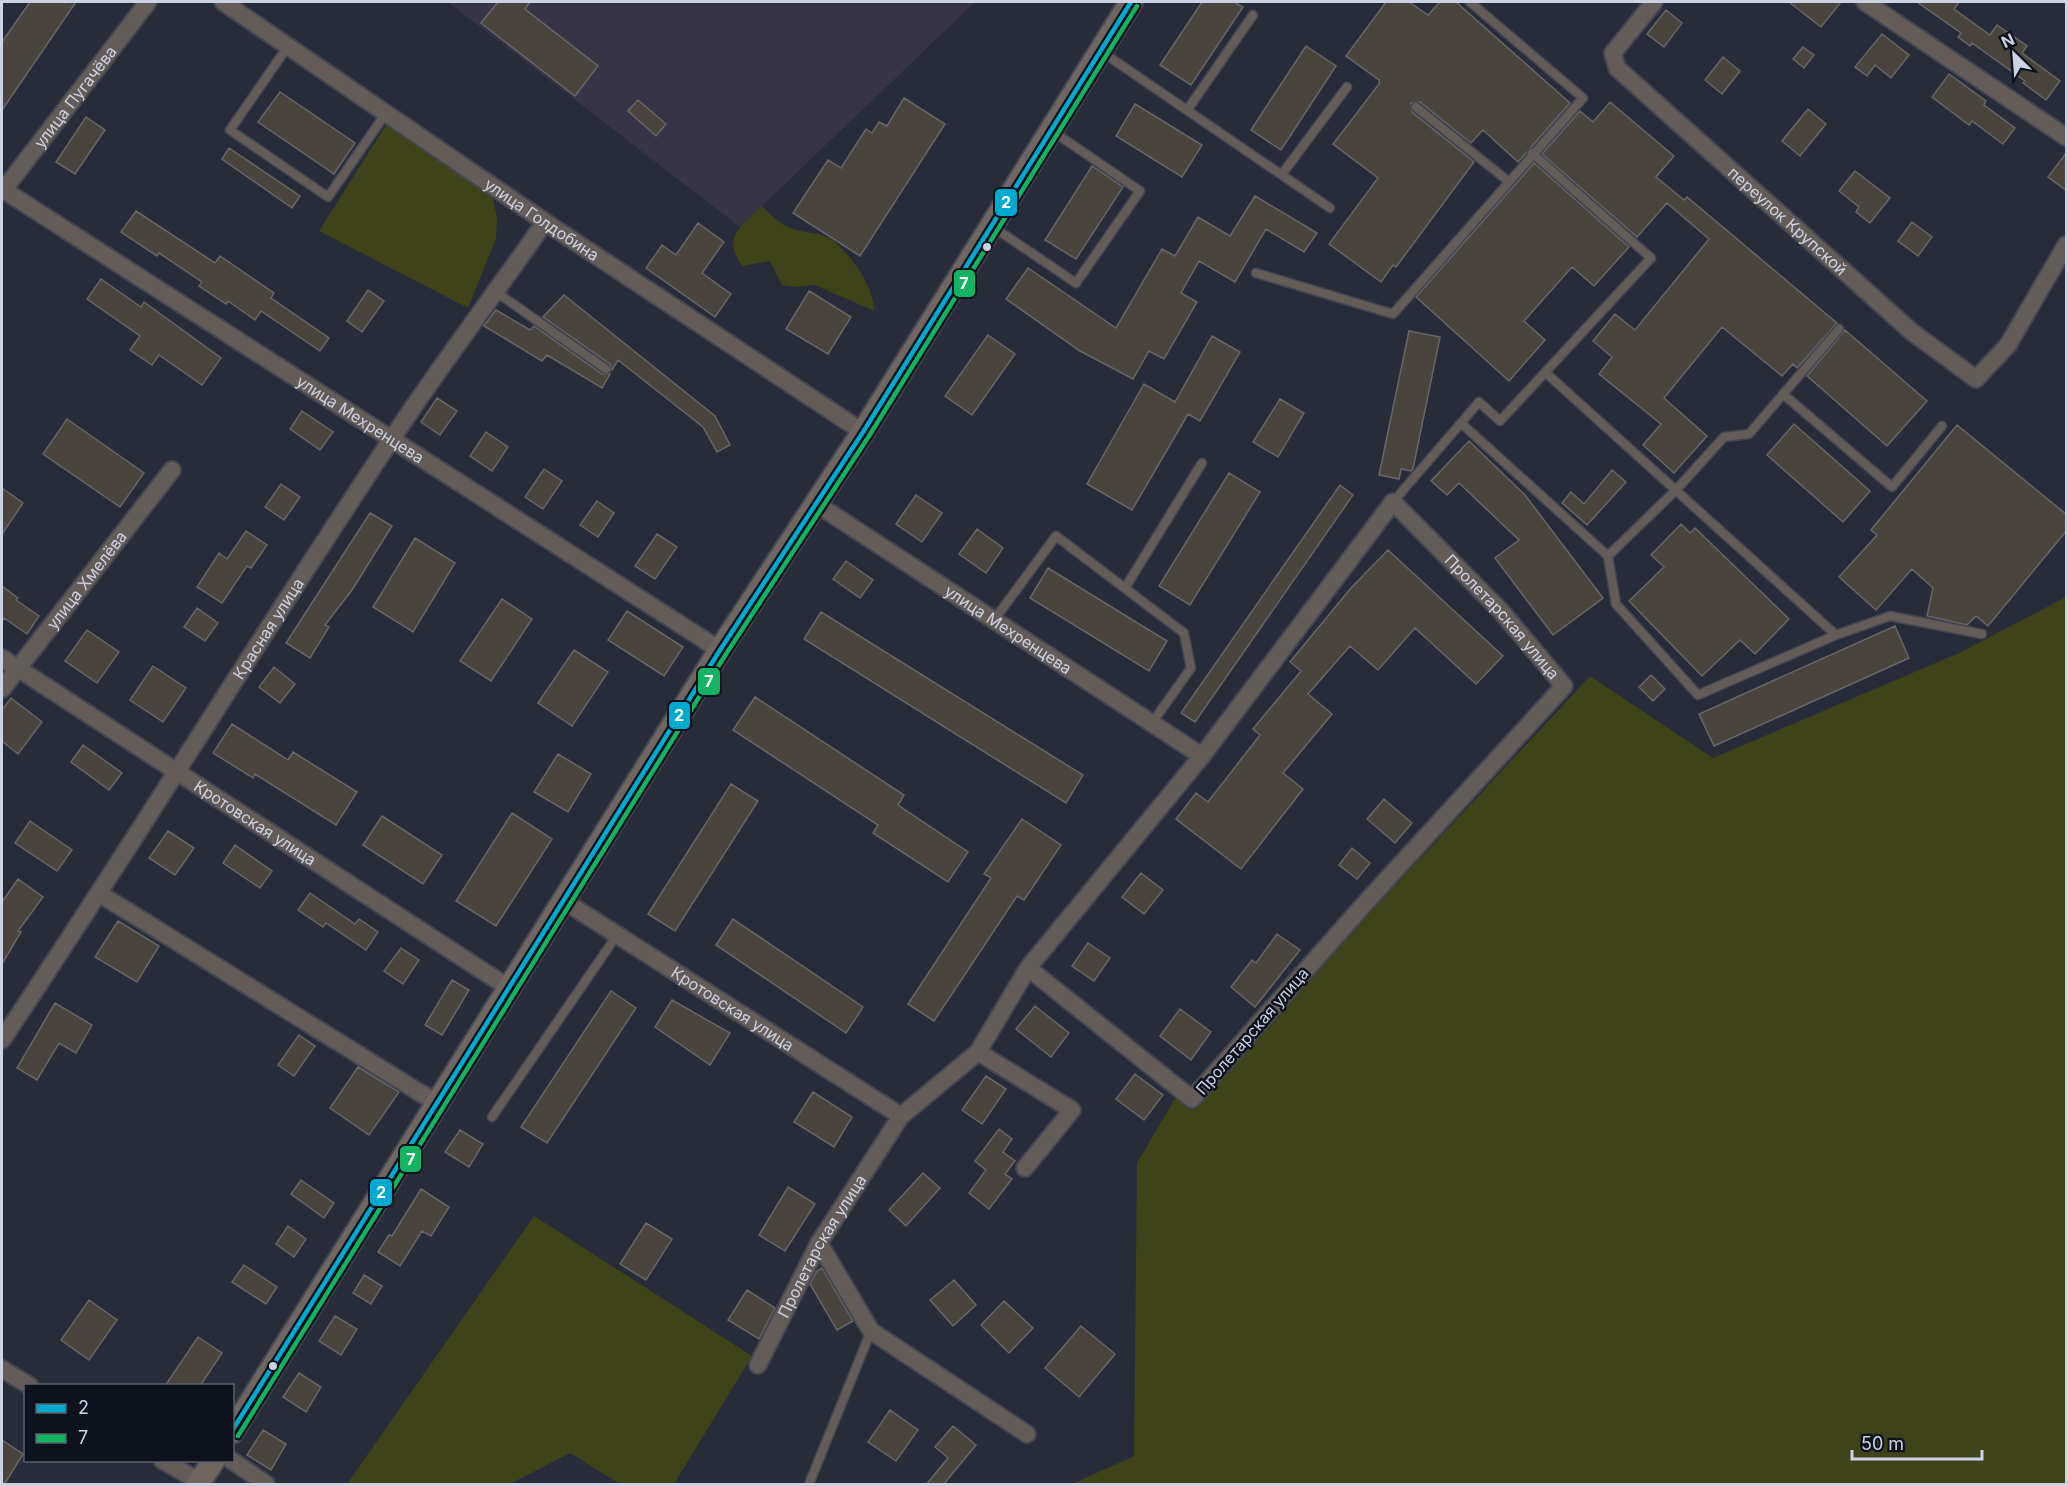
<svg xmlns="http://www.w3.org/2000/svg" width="2068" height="1486" font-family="Inter,sans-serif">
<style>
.industrial{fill:#373545}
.green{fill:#3e431a}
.building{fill:#49443e;stroke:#686667;stroke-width:1.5}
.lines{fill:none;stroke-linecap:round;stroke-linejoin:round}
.lane-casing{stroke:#444752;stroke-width:11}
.street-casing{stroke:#444752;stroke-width:20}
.secondary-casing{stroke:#444752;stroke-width:26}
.lane{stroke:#635c58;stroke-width:8}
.street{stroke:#635c58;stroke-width:16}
.secondary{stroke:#6f6662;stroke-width:22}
.bus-1-casing{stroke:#0e121c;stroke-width:9}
.bus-2-casing{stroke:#0e121c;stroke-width:9}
.bus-1{stroke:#00a9ce;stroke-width:4.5}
.bus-2{stroke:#13b361;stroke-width:4.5}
.bus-dot{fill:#cdd2e2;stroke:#0e121c;stroke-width:2}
.labels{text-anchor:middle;stroke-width:5;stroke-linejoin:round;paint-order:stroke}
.street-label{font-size:16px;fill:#cdd2e2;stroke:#0e121c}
.line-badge{stroke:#0e121c;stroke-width:2}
.badge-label{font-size:16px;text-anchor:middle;font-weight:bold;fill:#fff}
</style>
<rect width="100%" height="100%" fill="#282c39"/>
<path class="industrial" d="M448,2H975L740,227Z"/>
<path class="green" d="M388,122L444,163L454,167L493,199L497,217L496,239L468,308L319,231Z
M762,206C772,216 782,227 796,230C807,233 823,233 832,240C852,256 874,286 874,311L815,285L796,287L782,285L770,261L742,266C722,237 740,227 762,206Z
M2066,597V1484H1072L1134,1456L1137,1163L1176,1097L1200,1104L1376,906L1590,676L1713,758L1959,653Z
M534,1216L752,1356L674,1484H620L570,1453L510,1484H347Z"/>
<path class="building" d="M30,2H76L2,110V42Z
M498,2H530L525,9L598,66L575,96L481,23Z
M1202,2H1234L1243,7L1191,85L1160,65Z
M1386,2H1409L1428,15L1440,2H1456L1570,103L1518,162L1483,130L1471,143L1420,102L1411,103L1412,112L1474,162L1396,267L1393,265L1381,282L1329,244L1378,178L1333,144L1379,84V80L1346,56Z
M1789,2H1841L1821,27Z
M1917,2H1959L1954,9L1990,35L1997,25L2027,46L2022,53L2060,81L2046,100L2023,83L2025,81L1972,43L1970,46L1958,37L1961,33Z
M1666,10L1682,23L1664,47L1647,34Z
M1882,34L1909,55L1891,78L1875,65L1867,76L1855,67Z
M1306,46L1336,66L1281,150L1251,130Z
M1803,47L1814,55L1804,68L1793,59Z
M1723,57L1740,71L1722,94L1705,80Z
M1949,74L1986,101L1984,105L2015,128L2003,144L1972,121L1969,125L1932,97Z
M280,92L355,143L334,174L258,122Z
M904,98L945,124L860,256L793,213L828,160L841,168L866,129L872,133L879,122L887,126Z
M638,100L666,124L656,136L628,111Z
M1610,102L1674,156L1656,177L1684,200L1687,197L1837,323L1797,368L1793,364L1782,376L1722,327L1664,398L1707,436L1674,473L1643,445L1661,424L1599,374L1612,357L1593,341L1615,314L1635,330L1709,239L1667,203L1637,237L1542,154L1580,111L1593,122Z
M1135,104L1202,145L1182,177L1116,136Z
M1808,109L1826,124L1800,156L1782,141Z
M86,117L105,130L75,174L56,162Z
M229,148L300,196L292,208L222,159Z
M2067,152V191L2048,177Z
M1534,163L1629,247L1594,286L1572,267L1524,321L1545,340L1509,381L1416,297Z
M1092,166L1123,187L1076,259L1045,240Z
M1855,171L1890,198L1870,223L1856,212L1859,207L1839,191Z
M1255,196L1317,233L1304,252L1266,229L1235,282L1199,261L1181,293L1197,302L1164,359L1149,351L1133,379L1080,351L1006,299L1028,268L1116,328L1162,249L1175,256L1198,217L1230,236Z
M136,211L215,263L220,256L274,293L271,298L329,338L320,351L261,311L255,320L228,301L226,304L199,286L202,282L159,253L157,256L121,232Z
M1912,222L1932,237L1918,256L1898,241Z
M698,223L724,242L702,273L731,294L715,317L646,268L662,245L676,255Z
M101,279L141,307L144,302L221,358L202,385L159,355L152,365L130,350L140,336L87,299Z
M368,290L384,301L362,332L347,321Z
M809,291L851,317L828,354L786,329Z
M564,295L715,416L730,445L717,452L703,427L618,360L612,370L610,364L543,317Z
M496,310L530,330L534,326L602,374H610L602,388L547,355L542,361L484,326Z
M1845,330L1927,401L1887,446L1807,376Z
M1409,331L1440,337L1413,469L1411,471L1401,469L1399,479L1379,475Z
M988,335L1015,354L972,415L945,396Z
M1212,336L1240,352L1200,421L1188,414L1132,510L1087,484L1144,384L1175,402Z
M437,398L457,411L440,435L421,422Z
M1280,399L1304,413L1278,457L1253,442Z
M302,411L333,432L320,450L290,429Z
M67,419L144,473L120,507L43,454Z
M1794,424L1870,491L1843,522L1767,455Z
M1957,425L2067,515V530L1988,626L1976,616L1967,625L1927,616L1933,588L1912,569L1876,610L1839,577L1877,535L1871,530Z
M486,432L508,447L492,471L470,456Z
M1469,441L1525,495L1603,598L1553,635L1495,558L1519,540L1459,483L1447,495L1431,481Z
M544,469L562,481L543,509L525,497Z
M1612,470L1626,482L1587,525L1562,503L1571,492L1584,504Z
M1229,473L1260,492L1190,605L1159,586Z
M281,484L300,497L284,520L265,507Z
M1340,485L1353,495L1195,722L1181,713Z
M2,488L23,503L2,534Z
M916,495L942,513L922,542L896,524Z
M597,501L614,513L598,537L580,525Z
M370,513L392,526L352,590L325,625L329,627L310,658L286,643Z
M1681,524L1690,533L1695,528L1789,619L1755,654L1740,640L1702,676L1629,601L1664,567L1651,555Z
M977,529L1003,548L986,573L959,554Z
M246,531L267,545L251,568L247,566L222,603L197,587L219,553L227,559Z
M657,534L677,547L655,579L635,566Z
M415,538L455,563L413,632L373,607Z
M1388,550L1503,656L1476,684L1415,628L1378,670L1350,646L1308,694L1332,714L1283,773L1303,789L1241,869L1176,819L1196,793L1208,802L1260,735L1253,729L1301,671L1290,662L1351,588Z
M846,561L873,580L860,598L833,579Z
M1048,568L1167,641L1149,671L1030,598Z
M2,586L18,598L16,600L39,616L27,634L4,618L2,622Z
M502,599L532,619L491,681L460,661Z
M197,608L218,623L205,641L184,627Z
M627,611L683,647L664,676L608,640Z
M821,612L1083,775L1066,803L804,639Z
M1895,626L1909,658L1714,746L1699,714Z
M87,630L119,652L97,683L65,661Z
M574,650L608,672L572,726L538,703Z
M153,666L186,688L163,722L130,700Z
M274,667L295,684L280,703L259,687Z
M1651,675L1665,689L1653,701L1639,687Z
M755,697L904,795L898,805L968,852L948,882L873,833L878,825L733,730Z
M11,698L42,722L18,754L2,741V710Z
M232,724L288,760L293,752L357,792L336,825L255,774L253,778L213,753Z
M83,745L122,773L109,790L71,762Z
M558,754L591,774L568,812L534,792Z
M731,784L758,801L675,931L648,914Z
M1384,799L1412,823L1395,843L1367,819Z
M512,813L552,839L496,926L456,901Z
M382,816L442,855L423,884L363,845Z
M1022,819L1061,845L1024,900L1017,896L934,1021L908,1004L991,878L984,874Z
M30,821L72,850L57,871L15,843Z
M168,831L194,848L175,875L149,858Z
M235,845L272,871L260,888L223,863Z
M1352,848L1370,863L1357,879L1339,865Z
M1141,873L1163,890L1144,914L1122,897Z
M18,879L43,897L18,931L21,932L2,964V902Z
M310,893L355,924L359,919L378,932L366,950L326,923L323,927L298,910Z
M733,919L863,1007L846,1033L716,945Z
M118,921L159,946L137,982L95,957Z
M1277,934L1300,950L1255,1007L1231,987L1252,960L1256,963Z
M1088,943L1110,958L1094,981L1072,966Z
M401,948L419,960L403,984L384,971Z
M452,980L469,990L442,1035L425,1025Z
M611,991L636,1008L547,1143L521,1127Z
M672,1000L730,1033L710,1065L655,1027Z
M55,1003L92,1025L76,1053L59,1043L37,1080L17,1068Z
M1035,1006L1069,1033L1051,1057L1016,1029Z
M1180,1009L1211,1032L1191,1060L1160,1036Z
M299,1035L315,1046L294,1076L278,1065Z
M358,1067L399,1092L369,1135L330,1108Z
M1135,1074L1163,1095L1144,1120L1116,1099Z
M986,1076L1006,1089L982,1124L962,1110Z
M813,1092L852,1117L834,1147L794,1122Z
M999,1129L1012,1139L1003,1152L1015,1161L1005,1174L1012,1179L989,1209L969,1193L986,1170L975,1161Z
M460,1130L483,1144L469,1167L445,1152Z
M923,1173L940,1188L906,1226L889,1210Z
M301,1180L334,1203L324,1218L291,1194Z
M788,1187L815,1204L785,1251L759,1235Z
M421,1189L449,1207L431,1236L422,1231L400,1266L378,1252L389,1235L392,1236Z
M646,1223L672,1239L646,1280L620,1264Z
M288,1226L306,1239L294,1257L276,1244Z
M244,1265L277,1287L266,1304L232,1282Z
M822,1268L853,1321L837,1330L810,1284L817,1271Z
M364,1275L382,1286L371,1304L353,1293Z
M954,1280L976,1305L953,1326L930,1300Z
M747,1290L775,1308L759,1339L728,1320Z
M89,1300L117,1320L89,1360L61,1340Z
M1004,1301L1033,1328L1009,1353L981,1325Z
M335,1316L357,1329L341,1355L319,1341Z
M1081,1326L1115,1354L1079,1397L1045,1368Z
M198,1337L222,1353L200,1386H165Z
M299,1373L321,1387L306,1412L283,1397Z
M890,1410L918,1430L896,1461L868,1442Z
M953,1426L976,1445L943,1485H926L948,1458L935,1447Z
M263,1430L286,1444L271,1470L247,1455Z
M2,1440L23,1454L4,1485H2Z"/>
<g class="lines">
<g class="lane-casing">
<path id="lane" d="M288,46L230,130L328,197L386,113
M1102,52L1330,208
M1416,107L1508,181
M1188,109L1253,15
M1282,174L1347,87
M993,227L1076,283L1140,191L1051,130
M1256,273L1393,314L1583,98L1470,2
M496,292L606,369
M1839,329L1749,434L1724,437L1676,490L1608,556L1616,604L1698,695L1836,635L1890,616L1982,634
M1546,373L1836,635
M1783,394L1892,487L1942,426
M1461,423L1608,556
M1393,502L1479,402L1500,421L1651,258L1532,153
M1125,588L1202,463
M994,620L1056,536L1184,633L1191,668L1152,723
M492,1117L617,935
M809,1484L871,1331"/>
</g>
<g class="street-casing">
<g id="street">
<path id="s1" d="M223,2L545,222L863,432"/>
<path id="s2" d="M1654,2L1613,53L1617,68L1912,332L1976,379L2008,345L2066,245"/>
<path d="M1865,2L2066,137"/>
<path id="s3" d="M2,189L720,650"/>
<path id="s4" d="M2,192L148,2"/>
<path id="s5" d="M815,503L1202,756"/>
<path id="s6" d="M2,658L509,988"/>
<path id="s7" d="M2,689L172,470"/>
<path d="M100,894L438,1104"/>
<path id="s8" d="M564,901L901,1116"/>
<path id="s9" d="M2,1040C135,842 259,638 391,440C440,366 494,295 545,222"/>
<path d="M978,1052L1072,1110L1025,1168"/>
<path d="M819,1243L871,1331L1027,1434"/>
<path id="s10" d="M758,1365L819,1243L901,1116L978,1052L1028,968L1202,756L1393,502L1500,610L1564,686L1368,900L1192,1099L1028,968"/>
<path d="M2,1369L30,1386"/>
<path d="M162,1460L200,1482"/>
<path d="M231,1460L266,1484"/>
</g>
</g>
<g class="secondary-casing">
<path id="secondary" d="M232,1432L720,650L863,432L1131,2
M198,1484L214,1460"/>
</g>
<use href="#lane" class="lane"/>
<use href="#street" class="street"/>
<use href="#secondary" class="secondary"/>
<g class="bus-1-casing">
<path id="bus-1" d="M232,1431L720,650L863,432L1131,2"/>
</g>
<g class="bus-2-casing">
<path id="bus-2" d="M238,1436L726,654L869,436L1137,6"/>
</g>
<use href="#bus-1" class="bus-1"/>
<use href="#bus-2" class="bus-2"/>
</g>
<g class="bus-dot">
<circle cx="987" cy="247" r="5"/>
<circle cx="273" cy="1366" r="5"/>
</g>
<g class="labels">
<g class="street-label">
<text dy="6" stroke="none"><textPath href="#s4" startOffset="120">улица Пугачёва</textPath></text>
<text dy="6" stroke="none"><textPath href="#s1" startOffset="386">улица Голдобина</textPath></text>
<text dy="6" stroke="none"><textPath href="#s2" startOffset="310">переулок Крупской</textPath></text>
<text dy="6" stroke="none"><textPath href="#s3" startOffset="426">улица Мехренцева</textPath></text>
<text dy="6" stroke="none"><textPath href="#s7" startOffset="138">улица Хмелёва</textPath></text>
<text dy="6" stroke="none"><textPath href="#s10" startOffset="1236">Пролетарская улица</textPath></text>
<text dy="6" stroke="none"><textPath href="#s9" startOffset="490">Красная улица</textPath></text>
<text dy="6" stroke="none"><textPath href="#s5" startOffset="231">улица Мехренцева</textPath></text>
<text dy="6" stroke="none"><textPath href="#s6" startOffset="302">Кротовская улица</textPath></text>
<text dy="6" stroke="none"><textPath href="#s8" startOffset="200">Кротовская улица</textPath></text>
<text transform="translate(1252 1031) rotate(-49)" y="6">Пролетарская улица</text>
<text dy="6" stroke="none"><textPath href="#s10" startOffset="135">Пролетарская улица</textPath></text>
</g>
</g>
<g class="line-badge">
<rect x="994" y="188" width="24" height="29" rx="6" fill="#00a9ce"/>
<rect x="953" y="269" width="23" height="29" rx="6" fill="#13b361"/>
<rect x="697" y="667" width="24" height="29" rx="6" fill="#13b361"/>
<rect x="668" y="701" width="23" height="29" rx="6" fill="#00a9ce"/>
<rect x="399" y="1145" width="23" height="28" rx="6" fill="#13b361"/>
<rect x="369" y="1178" width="24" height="29" rx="6" fill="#00a9ce"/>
</g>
<g class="badge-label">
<text x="1006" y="208">2</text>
<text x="964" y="289">7</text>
<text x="709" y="687">7</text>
<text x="679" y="721">2</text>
<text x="411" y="1165">7</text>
<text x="381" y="1198">2</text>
</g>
<rect width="2068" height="1486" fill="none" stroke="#cdd2e2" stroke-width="6"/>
<rect x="24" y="1384" width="210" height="78" fill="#0e121c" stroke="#5a5f6b" stroke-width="1.5"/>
<rect x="36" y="1404" width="30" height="9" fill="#00a9ce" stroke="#5a5f6b" stroke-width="1.5"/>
<text x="78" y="1414" font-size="18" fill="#cdd2e2">2</text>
<rect x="36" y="1434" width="30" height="9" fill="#13b361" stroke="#5a5f6b" stroke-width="1.5"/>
<text x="78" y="1444" font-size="18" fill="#cdd2e2">7</text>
<g transform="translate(2014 54) rotate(335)" stroke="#0e121c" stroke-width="4.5" paint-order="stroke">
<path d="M0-4.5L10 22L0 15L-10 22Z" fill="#cdd2e2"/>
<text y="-9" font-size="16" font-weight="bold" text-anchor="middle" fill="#cdd2e2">N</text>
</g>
<path d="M1852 1450v9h130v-9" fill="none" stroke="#cdd2e2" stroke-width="3"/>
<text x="1861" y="1450" font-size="18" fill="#cdd2e2" stroke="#0e121c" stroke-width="4.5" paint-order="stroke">50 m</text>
</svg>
